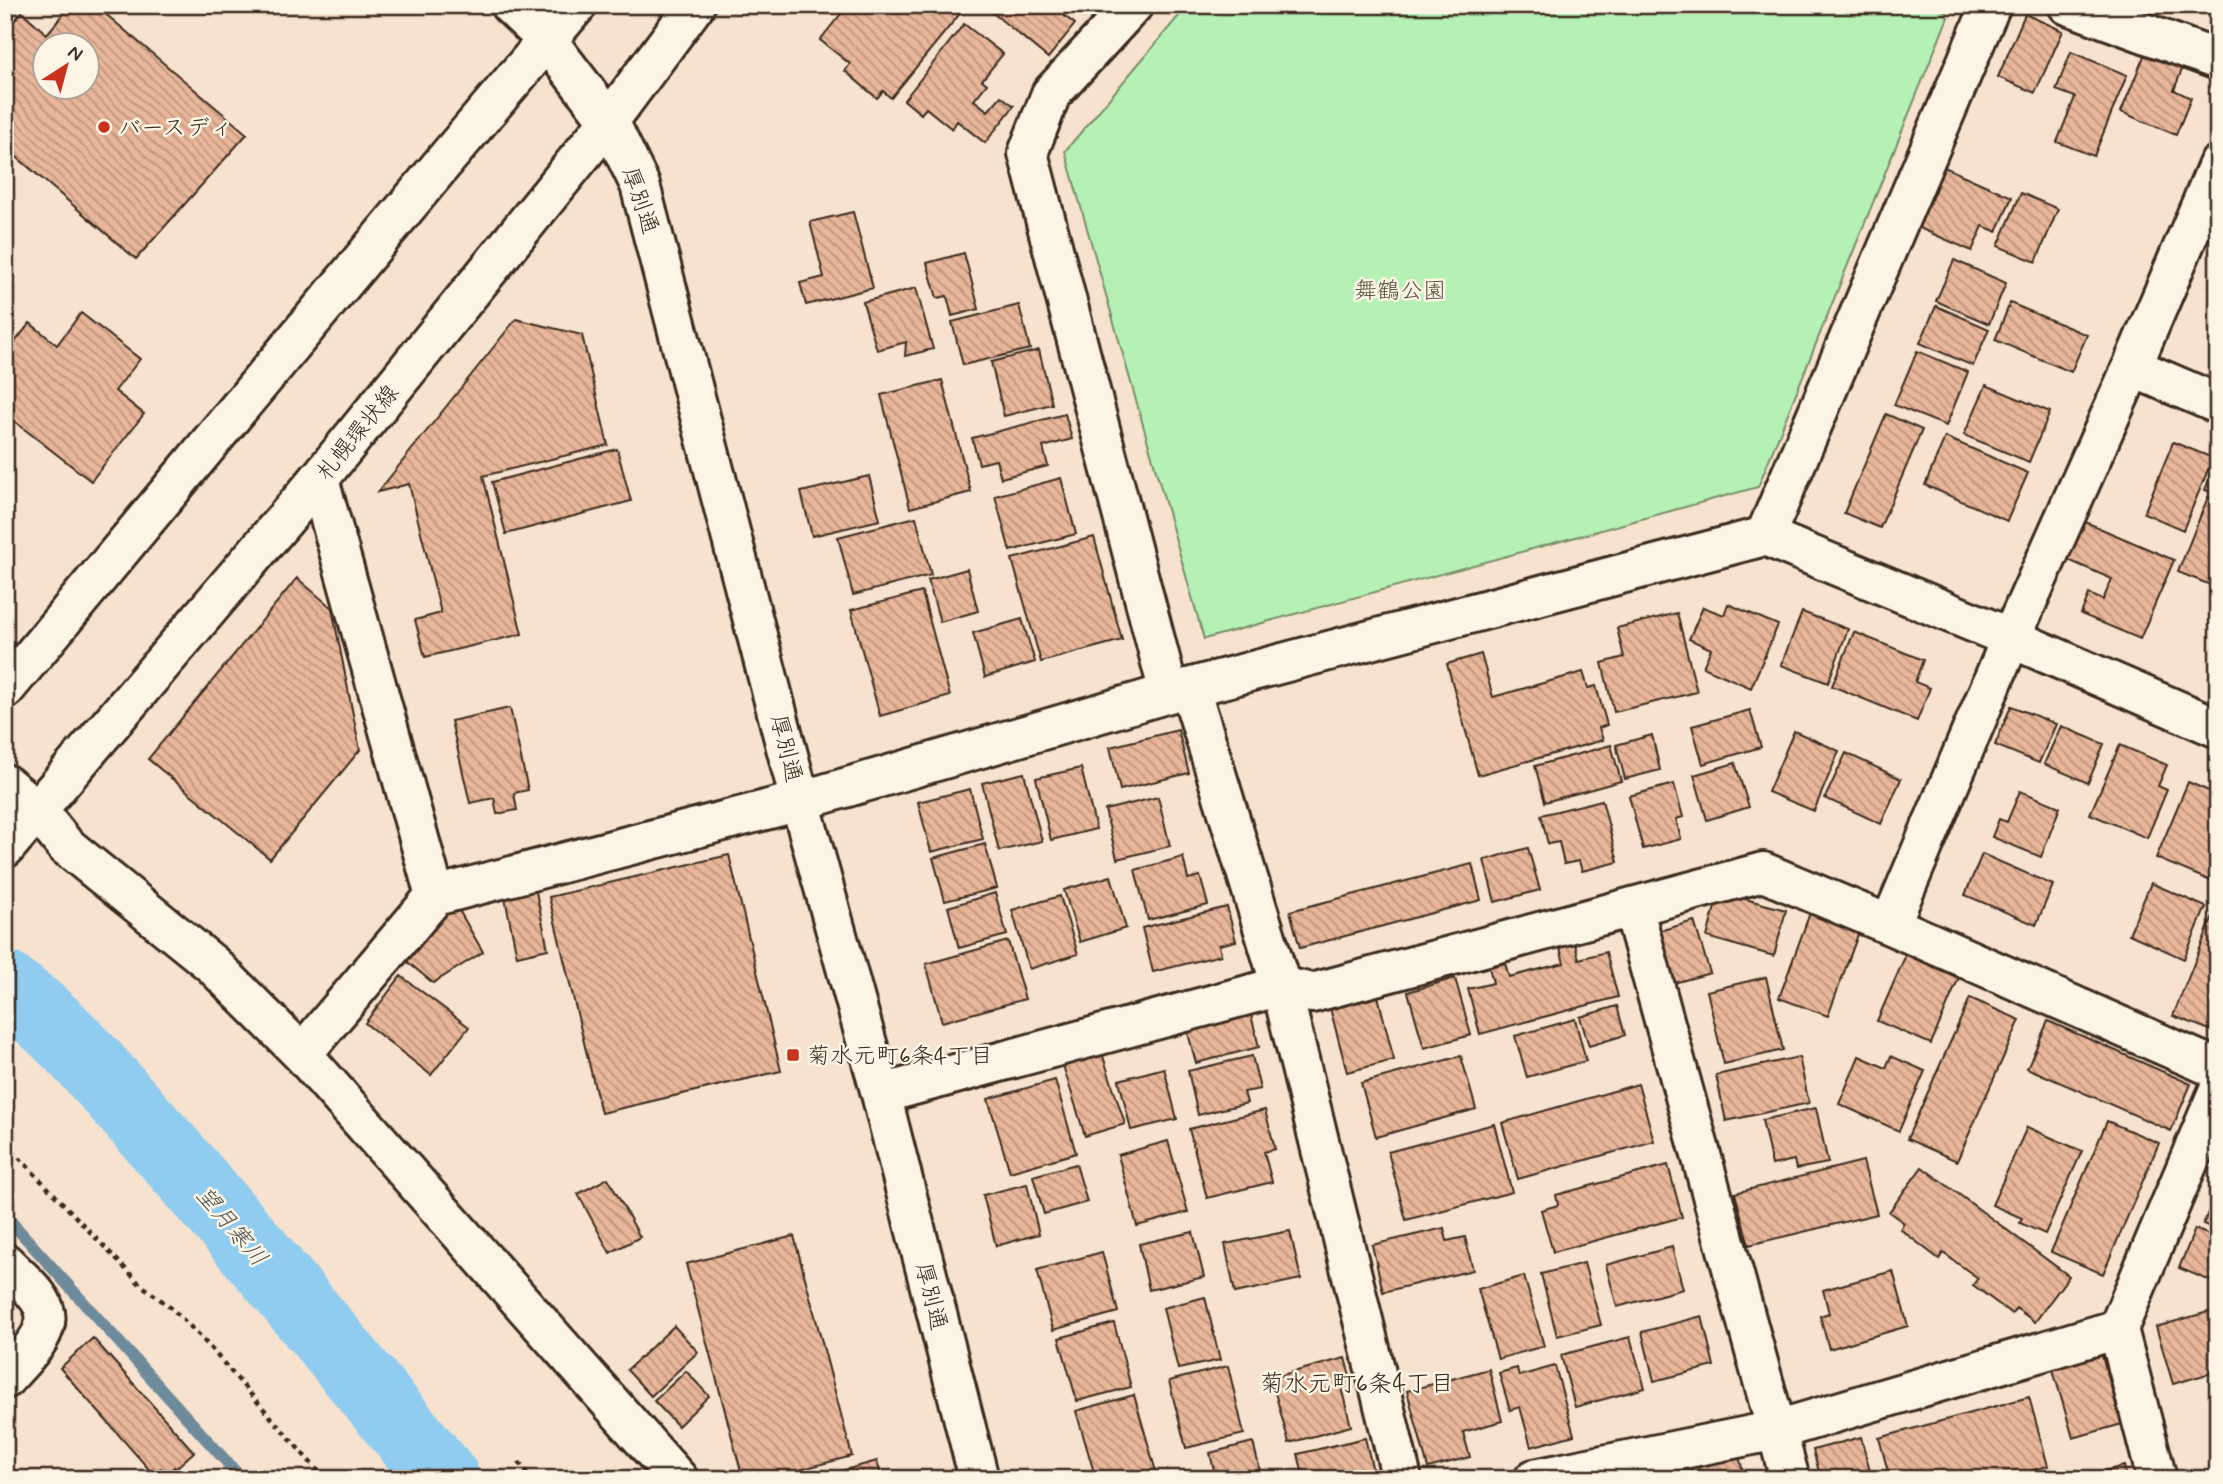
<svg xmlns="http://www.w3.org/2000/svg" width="2223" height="1484" font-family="Mynerve,'Klee One',sans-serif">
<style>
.park{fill:#b5f0b4;stroke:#788d69;stroke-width:2}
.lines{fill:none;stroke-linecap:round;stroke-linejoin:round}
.stream{stroke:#6e8b9c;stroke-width:12}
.river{stroke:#90ccf0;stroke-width:72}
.building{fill:url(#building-back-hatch);stroke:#3b2a1e;stroke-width:2;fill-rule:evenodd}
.minor-casing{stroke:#3b2a1e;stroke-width:44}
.major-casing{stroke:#3b2a1e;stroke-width:44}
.path{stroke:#3b2a1e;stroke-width:4.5;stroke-dasharray:5 5;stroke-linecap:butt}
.minor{stroke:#fcf5e5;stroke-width:38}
.major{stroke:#fcf5e5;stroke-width:38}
.poi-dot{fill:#c8321e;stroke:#fcf5e5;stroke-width:2.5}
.labels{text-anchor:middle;stroke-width:5;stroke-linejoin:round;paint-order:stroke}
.poi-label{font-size:23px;fill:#3b2a1e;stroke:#fcf5e5;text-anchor:start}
.street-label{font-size:23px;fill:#3b2a1e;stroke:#fcf5e5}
.park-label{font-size:23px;fill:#53523c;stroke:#fcf5e5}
.water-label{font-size:24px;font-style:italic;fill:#505252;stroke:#fcf5e5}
.neighbourhood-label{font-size:24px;fill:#3b2a1e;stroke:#fcf5e5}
</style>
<defs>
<pattern id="building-back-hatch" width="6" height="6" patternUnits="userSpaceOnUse" patternTransform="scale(1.75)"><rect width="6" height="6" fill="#e8b69a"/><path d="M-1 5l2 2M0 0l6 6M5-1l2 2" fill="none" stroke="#bd947d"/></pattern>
</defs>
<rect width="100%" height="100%" fill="#f6e2ce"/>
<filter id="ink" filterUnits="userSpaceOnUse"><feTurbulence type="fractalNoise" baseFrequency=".0143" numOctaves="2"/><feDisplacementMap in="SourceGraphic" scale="14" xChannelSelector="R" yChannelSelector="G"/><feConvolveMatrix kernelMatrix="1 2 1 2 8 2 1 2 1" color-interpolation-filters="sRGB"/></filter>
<g filter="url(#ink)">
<path class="park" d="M1188,5H1941L1948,17L1758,487L1204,639L1065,151Z"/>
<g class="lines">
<path class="stream" d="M5,1215L242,1479"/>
<path class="river" d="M5,987C64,1027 108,1085 155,1137C255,1249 349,1365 444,1479"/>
</g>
<path class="building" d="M71,5H95L247,134L136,259L5,147V31L22,12L47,34ZM46,46H88V88H46Z
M848,5H967L891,98L883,91L877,98L845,71L850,64L820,40Z
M983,5H1050L1075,24L1048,58Z
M2025,14L2063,31L2035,93L1998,77Z
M964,24L1003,54L982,80L987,84L974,100L988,111L1001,96L1014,106L985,143L957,121L952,129L926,108L921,114L904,100Z
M2146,51L2183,67L2174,90L2191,98L2176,135L2121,112Z
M2071,52L2127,75L2094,156L2057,142L2075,97L2056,90Z
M1944,167L2012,197L1997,232L1983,226L1972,251L1917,227Z
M2021,193L2058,209L2036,262L1998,246Z
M853,212L873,288L806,305L800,283L824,277L810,222Z
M964,253L979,309L952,316L947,296L937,298L927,263Z
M1954,260L2006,283L1989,324L1936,301Z
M916,288L933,349L905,356L906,342L877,350L863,302Z
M2010,303L2087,335L2071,372L1995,340Z
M1019,305L1030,349L963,365L952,322Z
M1936,306L1989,329L1973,366L1920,343Z
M81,313L140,359L115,391L144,414L91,481L5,414V354L30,323L57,345Z
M516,319L582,335L608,445L483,476L522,634L425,657L415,620L441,613L409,484L378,492Z
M1039,350L1052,404L1004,416L991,362Z
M1917,351L1968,372L1946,426L1894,405Z
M942,380L971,492L910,508L881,395Z
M1986,385L2050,412L2029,462L1964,435Z
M1065,414L1072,439L1043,447L1048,466L1001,478L996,460L979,464L972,438Z
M1886,414L1922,430L1880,528L1844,513Z
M1945,437L2028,473L2007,521L1925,485Z
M2173,442L2213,458L2183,530L2144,513Z
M617,449L631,501L506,534L492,482Z
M2218,457V495L2205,490Z
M869,476L880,520L812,536L801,492Z
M1061,478L1076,534L1010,551L995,496Z
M2208,497L2218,501V588L2178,572Z
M916,517L931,575L853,595L838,537Z
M2083,521L2174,560L2140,639L2081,614L2089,594L2103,600L2112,579L2066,559Z
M1094,537L1122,640L1041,662L1012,559Z
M967,569L978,611L940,622L928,580Z
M297,578L332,608L360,750L270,859L148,759Z
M922,592L950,696L880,716L851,610Z
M1728,604L1778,625L1751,688L1703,667L1711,649L1689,639L1703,607L1724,615Z
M1802,612L1848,629L1828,683L1781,665Z
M1677,613L1697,692L1614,712L1602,663L1624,657L1617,628Z
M1022,619L1035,662L985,677L973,633Z
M1854,632L1923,660L1915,682L1930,688L1917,721L1832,686Z
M1481,654L1493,697L1583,672L1588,688L1596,686L1607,725L1599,728L1603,740L1478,775L1447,664Z
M2011,706L2056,724L2039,763L1995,745Z
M510,708L528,790L514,793L517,810L497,814L494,798L470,803L451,721Z
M1750,710L1761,747L1703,764L1692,726Z
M2061,726L2104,744L2088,783L2044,764Z
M1178,730L1189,773L1120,790L1110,747Z
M1794,731L1839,751L1814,811L1768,792Z
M1652,735L1660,770L1625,779L1616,745Z
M1611,745L1621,781L1545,802L1535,766Z
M2120,745L2167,765L2158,786L2167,790L2147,838L2090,814Z
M1846,753L1901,779L1881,824L1825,798Z
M1735,763L1749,807L1707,820L1694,775Z
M1081,768L1096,829L1051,840L1036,778Z
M1024,773L1042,841L999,851L982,783Z
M2188,782L2218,795V884L2156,858Z
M1674,784L1683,817L1676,819L1681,839L1643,849L1629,796Z
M970,789L983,839L931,852L918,802Z
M2020,791L2060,807L2041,857L1992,837L1999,819L2007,822Z
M1158,797L1170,846L1117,859L1105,810Z
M1602,800L1618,862L1582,871L1579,861L1564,864L1559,842L1548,844L1541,815Z
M985,844L997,888L945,901L933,858Z
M1528,848L1540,890L1495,902L1484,860Z
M1982,854L2053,885L2036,925L1965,895Z
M729,855L781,1071L601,1113L549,897Z
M1183,857L1188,879L1200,876L1208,905L1148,920L1135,870Z
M1472,864L1481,900L1300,948L1290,911Z
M1111,876L1126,928L1080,942L1064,890Z
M2151,883L2206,907L2184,959L2129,934Z
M535,887L548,949L517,956L504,893Z
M1719,892L1786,910L1774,956L1707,937Z
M449,893L483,952L433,983L398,954Z
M995,893L1007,935L959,948L948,907Z
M1060,896L1078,954L1029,969L1012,910Z
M1227,907L1236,941L1219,945L1221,955L1153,972L1142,928Z
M1811,910L1860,929L1828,1016L1779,998Z
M2215,911L2218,912V1033L2173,1016Z
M1694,921L1710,973L1674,983L1659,931Z
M1008,941L1025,999L942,1022L926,964Z
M1574,941L1579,959L1606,952L1618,997L1480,1034L1468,989L1493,983L1489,967L1505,963L1509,977L1564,963L1559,945Z
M1907,952L1960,975L1931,1044L1877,1021Z
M401,976L469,1027L431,1075L365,1023Z
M1766,977L1783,1050L1724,1064L1707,991Z
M1455,978L1471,1035L1424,1048L1408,992Z
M1378,996L1394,1060L1347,1072L1330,1008Z
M1970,998L2020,1020L1957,1161L1907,1139Z
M1248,1003L1259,1047L1196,1063L1184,1018Z
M1617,1006L1625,1035L1589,1046L1580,1017Z
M1575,1019L1586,1061L1527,1077L1515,1036Z
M2048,1021L2191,1084L2171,1131L2027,1068Z
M1100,1047L1125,1124L1085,1136L1061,1059Z
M1252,1056L1260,1089L1244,1092L1247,1103L1198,1115L1188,1071Z
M1461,1056L1476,1109L1376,1137L1361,1083Z
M1859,1056L1886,1068L1891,1056L1925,1071L1899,1131L1839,1104Z
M1799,1057L1809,1103L1726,1121L1716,1075Z
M1164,1068L1177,1119L1131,1130L1119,1080Z
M1055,1080L1076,1153L1010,1172L988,1099Z
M1638,1084L1654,1141L1518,1179L1502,1123Z
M1816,1108L1828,1163L1796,1169L1794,1160L1772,1165L1762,1120Z
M1265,1110L1275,1149L1264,1152L1272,1182L1207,1198L1189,1129Z
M2107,1121L2159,1143L2103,1274L2051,1252Z
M1494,1124L1512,1192L1406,1220L1388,1152Z
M2027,1127L2082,1151L2045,1234L2020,1223L2022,1218L1992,1205Z
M1168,1141L1188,1212L1137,1226L1118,1155Z
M1863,1161L1877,1214L1749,1245L1735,1193Z
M1076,1164L1087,1202L1044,1214L1033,1176Z
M1668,1165L1682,1217L1553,1252L1541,1210L1558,1205L1556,1195Z
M1922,1167L2069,1276L2035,1322L2016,1308L2012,1314L1973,1285L1978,1278L1943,1253L1939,1259L1900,1229L1904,1223L1889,1212Z
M608,1178L640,1237L610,1253L578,1194Z
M1027,1184L1039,1234L996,1246L983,1195Z
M2218,1190V1230L2203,1224Z
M1444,1228L1447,1241L1465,1237L1473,1270L1383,1292L1372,1245Z
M2195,1229L2218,1239V1284L2179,1268Z
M1290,1231L1301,1279L1235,1293L1225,1244Z
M1193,1232L1204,1277L1149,1290L1139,1244Z
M794,1236L852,1456L765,1479H743L686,1264Z
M1672,1247L1683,1289L1617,1307L1606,1265Z
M1102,1252L1118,1312L1053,1330L1037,1270Z
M1584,1263L1601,1325L1557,1336L1541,1274Z
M1893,1271L1908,1326L1829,1349L1820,1316L1829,1313L1823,1290Z
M1524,1276L1544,1346L1498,1359L1478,1289Z
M1205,1297L1220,1360L1178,1369L1163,1308Z
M2218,1309V1371L2173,1384L2156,1327Z
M1702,1316L1714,1366L1654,1381L1642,1332Z
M1114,1323L1131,1387L1077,1401L1059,1338Z
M674,1326L698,1352L651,1396L627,1370Z
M1630,1337L1645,1388L1575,1407L1561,1355Z
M93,1338L194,1452L175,1469L174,1467L166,1474L161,1468L153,1474L60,1368Z
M2100,1349L2122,1424L2073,1438L2051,1363Z
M1345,1358L1353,1388L1342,1391L1351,1426L1289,1443L1271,1378Z
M1228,1366L1244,1434L1186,1448L1169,1381Z
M1555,1366L1574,1435L1531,1447L1520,1407L1510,1410L1499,1373L1517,1368L1519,1376Z
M1489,1369L1502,1421L1463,1432L1470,1457L1428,1468L1407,1391Z
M686,1371L709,1396L678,1426L654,1401Z
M1134,1395L1157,1475L1143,1479H1096L1076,1411Z
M2029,1397L2048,1466L2002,1479H1890L1879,1438Z
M1861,1437L1872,1479H1821L1813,1450Z
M1365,1438L1375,1479H1304L1298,1454Z
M1253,1442L1262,1479H1216L1210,1453Z
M1738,1453L1745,1479H1701L1697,1464Z
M1689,1459L1694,1479H1651L1648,1469Z
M877,1461L882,1479H812Z
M2124,1466L2127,1479H2073Z
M5,1468L19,1479H5Z"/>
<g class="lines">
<g class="minor-casing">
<path id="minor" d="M510,5L546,39L609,121L640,185L800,801L881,1094L979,1479
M1133,5L1051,94L1028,153L1169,693
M2068,5L2218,60
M2132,367L2218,404
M319,479L435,896L800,801L1169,693L1765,536L2011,638L2218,728
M1765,536L1991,5
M1190,688L1281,986L1402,1479
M5,784L37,810L65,845L212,964L302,1054L678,1479
M1633,907L1790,1479
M1890,925L2011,638L2132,367L2218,165
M302,1054L435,896
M881,1094L1281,986L1312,993L1763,872L1890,925L2218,1069
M5,1263C17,1276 39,1292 44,1309C53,1334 19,1362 5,1379
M2118,1329L2157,1479
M1534,1479L1777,1430L2118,1329L2218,1092"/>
</g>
<g class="major-casing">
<path id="major" d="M5,689L447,158L577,5
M5,848L319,479L609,121L695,5"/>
</g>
<path class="path" d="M5,1143L140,1284L170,1307L199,1335L325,1479
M519,1462L531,1479"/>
<use href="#minor" class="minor"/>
<use href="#major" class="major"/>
</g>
</g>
<g class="poi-dot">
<circle cx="104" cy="127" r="7"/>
<rect x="786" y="1048" width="14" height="14" rx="3.5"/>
</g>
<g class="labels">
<g class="poi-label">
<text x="118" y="135">バースディ</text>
<text x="807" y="1063">菊水元町6条4丁目</text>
</g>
<g class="street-label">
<text transform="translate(641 200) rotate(71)" y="8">厚別通</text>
<text transform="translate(357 432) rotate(-51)" y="8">札幌環状線</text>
<text transform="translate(787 748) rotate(76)" y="8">厚別通</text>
<text transform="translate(932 1296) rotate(76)" y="8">厚別通</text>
</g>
<g class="park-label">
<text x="1400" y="298">舞鶴公園</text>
</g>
<g class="water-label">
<text transform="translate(232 1226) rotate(50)" y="8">望月寒川</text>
</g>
<g class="neighbourhood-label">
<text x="1357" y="1391">菊水元町6条4丁目</text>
</g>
</g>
<rect width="2223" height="1484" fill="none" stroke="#fcf5e5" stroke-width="28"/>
<rect x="14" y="14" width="2195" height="1456" fill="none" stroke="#3b2a1e" stroke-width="2.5" filter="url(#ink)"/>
<g transform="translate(66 66) rotate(36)"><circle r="33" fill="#fcf5e5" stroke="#afa495" stroke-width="2"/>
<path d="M0-5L12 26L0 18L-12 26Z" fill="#c8321e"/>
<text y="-10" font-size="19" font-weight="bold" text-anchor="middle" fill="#3b2a1e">N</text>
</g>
</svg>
